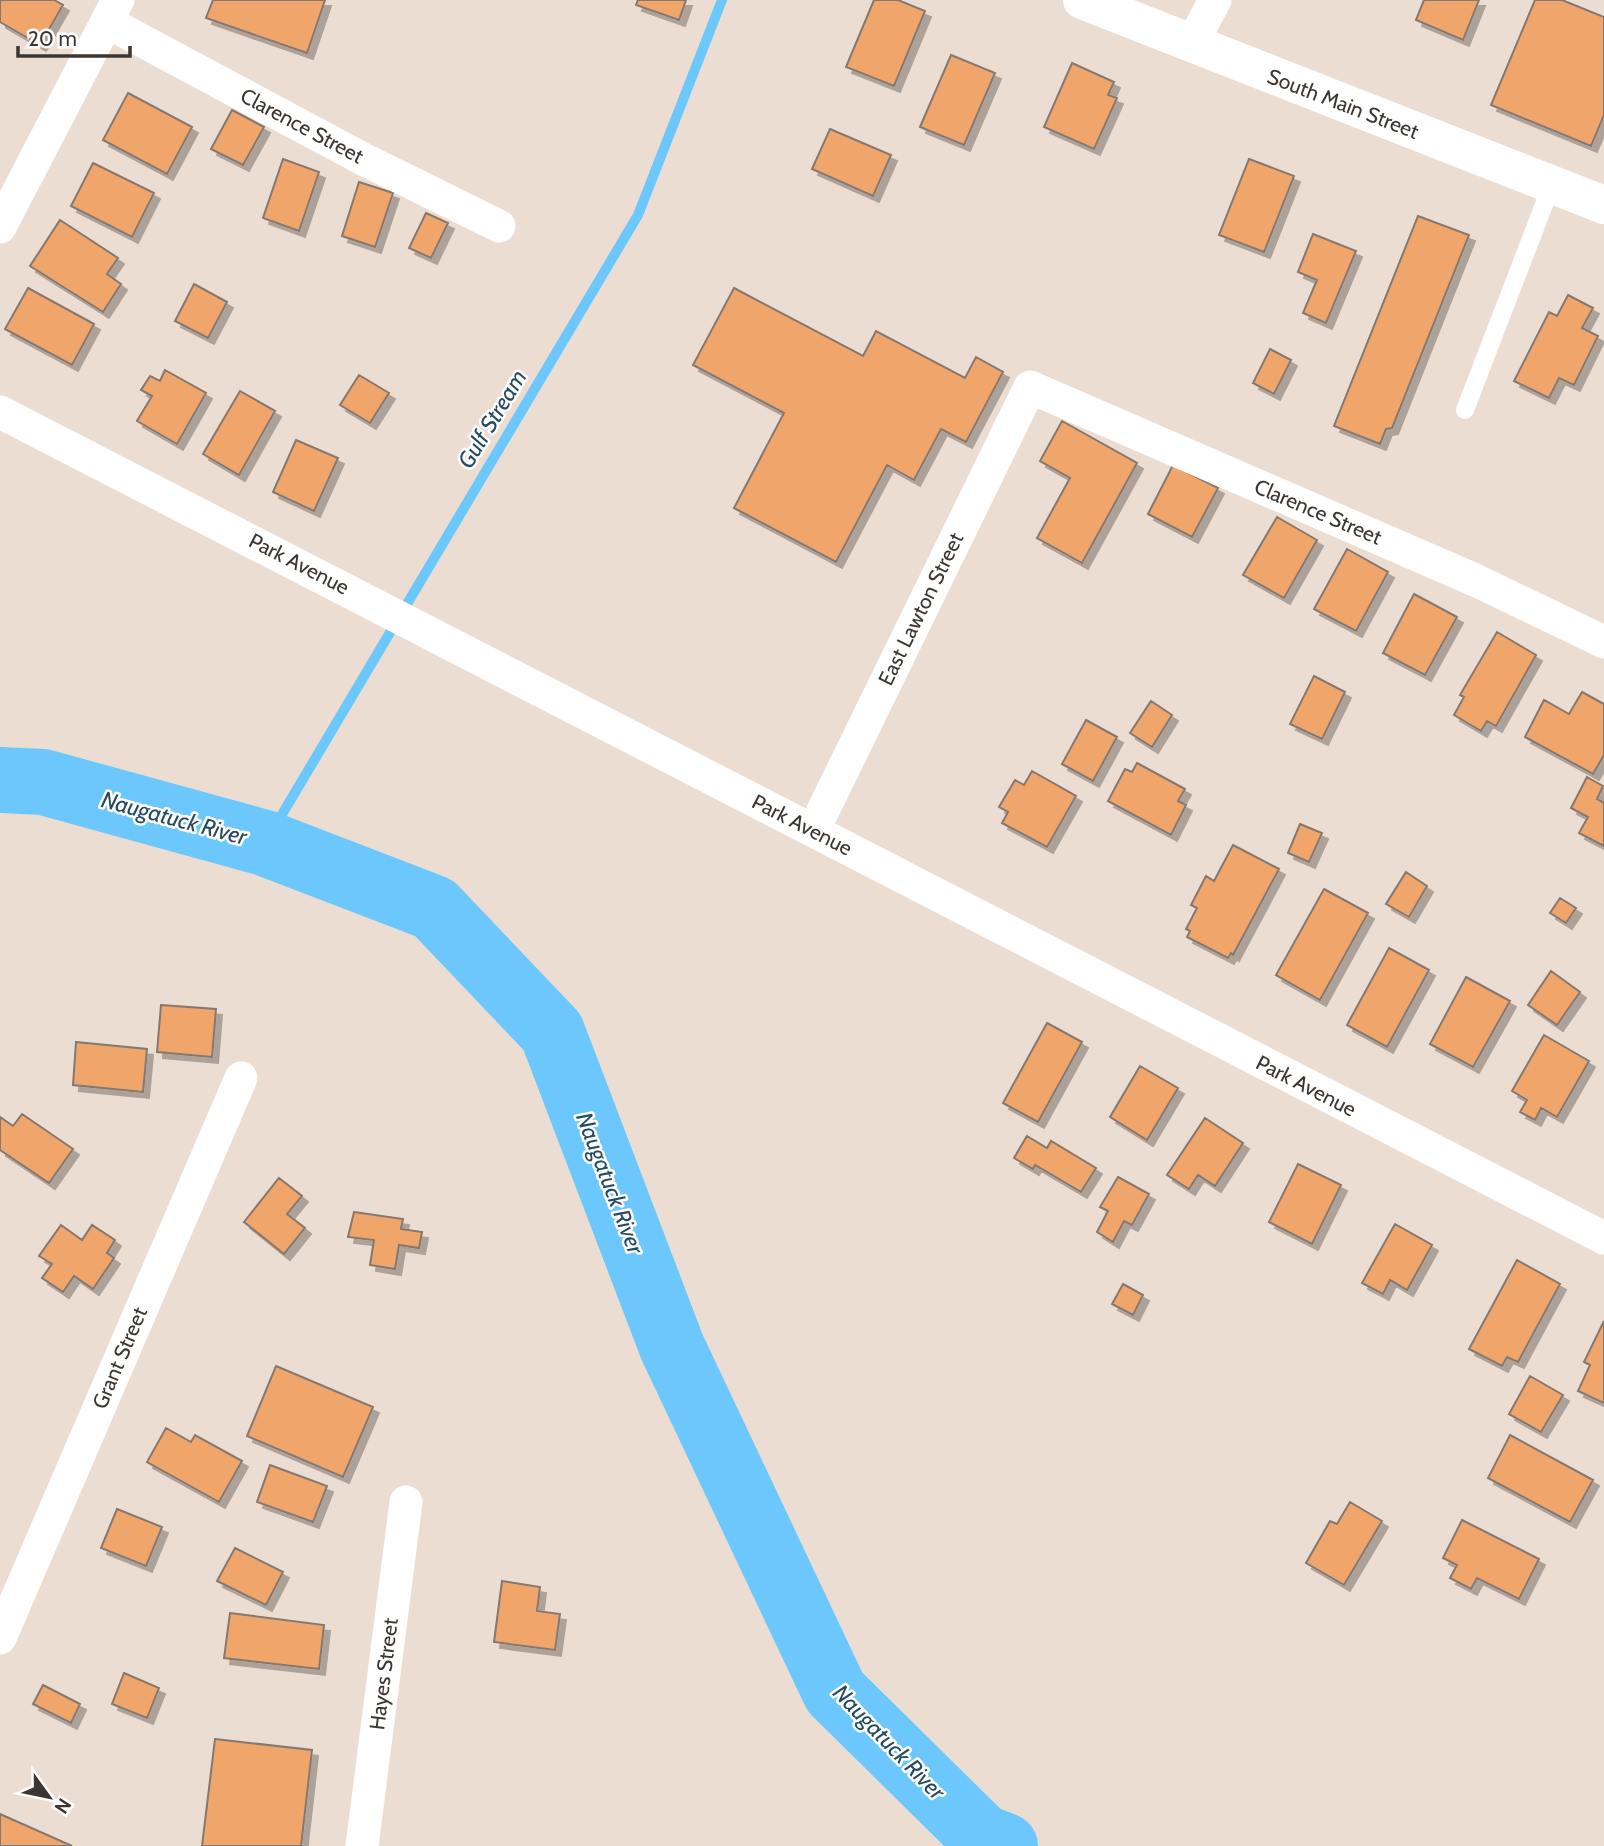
<svg xmlns="http://www.w3.org/2000/svg" width="1604" height="1846" font-family="Cabin,sans-serif">
<style>
.lines{fill:none;stroke-linecap:round;stroke-linejoin:round}
.stream{stroke:#6cc7fd;stroke-width:10}
.river{stroke:#6cc7fd;stroke-width:66}
.building{fill:#f0a56b;stroke:#85786f;stroke-width:2;filter:url(#shadow)}
.lane{stroke:#fff;stroke-width:18}
.street{stroke:#fff;stroke-width:33}
.secondary{stroke:#fff;stroke-width:38}
.labels{text-anchor:middle;stroke-width:5;stroke-linejoin:round;paint-order:stroke}
.street-label{font-size:21px;fill:#3c3632;stroke:#fff}
.water-label{font-size:23px;font-style:italic;fill:#234a60;stroke:#fff}
</style>
<defs>
<filter id="shadow"><feDropShadow dx="6" dy="6" stdDeviation="0" flood-color="#0004"/></filter>
</defs>
<rect width="100%" height="100%" fill="#ebddd2"/>
<g class="lines">
<path class="stream" d="M265,843L638,215L722,0"/>
<path class="river" d="M0,780L43,782L265,843L434,908L552,1032L672,1347L835,1692L982,1837L1005,1846"/>
</g>
<path class="building" d="M0,0H54L63,5L40,45L0,22Z
M213,0H325L307,53L206,18Z
M638,0H686L679,20L636,5Z
M874,0H898L925,11L894,86L846,67Z
M1424,0H1479L1463,40L1416,20Z
M1535,0H1562L1604,17V115L1591,146L1491,105Z
M951,55L995,73L964,145L920,127Z
M1072,63L1114,82L1108,95L1117,98L1094,149L1044,127Z
M128,93L192,127L167,174L103,140Z
M232,110L264,127L243,165L211,149Z
M830,129L891,155L873,196L812,169Z
M283,159L319,172L299,231L263,218Z
M1249,159L1294,176L1264,252L1219,235Z
M93,163L154,193L132,237L71,206Z
M359,182L393,193L375,247L342,236Z
M426,213L448,223L431,258L409,248Z
M1418,216L1469,235L1392,428L1386,429L1380,444L1334,426Z
M60,220L118,258L107,274L121,284L103,312L30,266Z
M1313,234L1356,251L1326,323L1303,313L1317,280L1298,272Z
M194,284L227,302L208,338L175,321Z
M28,288L94,324L72,365L5,329Z
M734,288L863,356L876,331L965,378L976,357L1003,372L966,442L941,429L914,480L887,465L836,562L734,508L784,413L693,365Z
M1568,295L1593,308L1582,328L1598,336L1574,385L1559,378L1549,398L1514,381L1549,312L1557,316Z
M1270,349L1291,360L1274,394L1253,383Z
M165,370L206,393L177,444L137,421L152,396L141,390L150,376L160,381Z
M359,375L389,393L370,423L340,405Z
M240,391L275,411L239,475L203,454Z
M1062,421L1137,463L1082,563L1037,538L1070,478L1040,461Z
M296,440L338,458L314,511L273,492Z
M1173,465L1218,488L1192,537L1148,514Z
M1277,517L1317,540L1284,598L1243,575Z
M1347,549L1388,572L1356,631L1314,609Z
M1414,594L1457,617L1425,675L1383,653Z
M1497,632L1536,655L1496,726L1487,721L1481,731L1454,715L1464,697L1460,695Z
M1314,676L1345,692L1322,739L1290,724Z
M1582,692L1604,704V755L1593,774L1525,737L1544,700L1569,714Z
M1151,701L1172,715L1152,747L1130,733Z
M1086,720L1117,737L1093,781L1062,764Z
M1137,763L1185,789L1178,801L1186,805L1171,835L1108,801L1125,769L1132,772Z
M1032,771L1076,796L1047,847L1002,823L1008,812L999,807L1015,780L1024,785Z
M1587,777L1603,786L1597,799L1604,803V846L1579,833L1588,817L1571,808Z
M1300,824L1322,833L1309,862L1288,853Z
M1233,845L1279,869L1233,955L1231,953L1228,958L1187,937L1190,931L1186,929L1197,908L1191,905L1206,876L1214,881Z
M1406,872L1427,886L1409,917L1386,904Z
M1324,889L1368,913L1320,1000L1276,975Z
M1560,898L1576,908L1566,923L1550,913Z
M1389,948L1429,970L1387,1047L1347,1025Z
M1551,971L1580,992L1557,1025L1528,1005Z
M1466,977L1510,1001L1473,1067L1430,1044Z
M161,1005L216,1009L212,1057L157,1052Z
M1047,1023L1082,1042L1038,1122L1003,1103Z
M1544,1035L1589,1061L1557,1117L1541,1108L1535,1120L1520,1112L1527,1100L1512,1091Z
M76,1042L147,1049L143,1092L73,1085Z
M1140,1066L1178,1088L1147,1140L1110,1117Z
M22,1114L73,1149L49,1183L0,1150V1117L13,1126Z
M1205,1118L1243,1143L1215,1186L1198,1175L1189,1189L1167,1175Z
M1027,1136L1047,1148L1051,1141L1096,1168L1081,1192L1035,1165L1033,1169L1014,1158Z
M1298,1164L1341,1185L1312,1244L1269,1222Z
M1118,1177L1149,1194L1132,1225L1124,1221L1113,1242L1097,1232L1108,1211L1100,1207Z
M279,1178L302,1196L287,1214L305,1228L284,1254L244,1222Z
M354,1212L403,1219L401,1229L422,1232L419,1248L399,1245L395,1269L370,1265L374,1240L348,1237Z
M1395,1224L1432,1245L1407,1290L1390,1280L1383,1294L1362,1283Z
M61,1225L82,1240L92,1225L115,1240L107,1253L114,1258L93,1289L74,1276L63,1292L42,1278L52,1264L39,1256Z
M1517,1260L1560,1284L1518,1362L1507,1357L1502,1366L1469,1349Z
M1123,1284L1143,1295L1133,1315L1112,1304Z
M1604,1321V1403L1578,1391L1590,1365L1584,1362Z
M276,1366L373,1407L343,1477L247,1436Z
M1530,1376L1563,1395L1541,1432L1509,1414Z
M166,1428L191,1442L195,1435L242,1461L219,1502L147,1462Z
M1510,1435L1593,1480L1570,1522L1488,1478Z
M270,1465L327,1486L313,1522L257,1502Z
M1350,1502L1382,1521L1344,1585L1306,1563L1330,1521L1337,1524Z
M117,1509L162,1527L146,1566L101,1548Z
M1462,1520L1539,1559L1519,1599L1477,1578L1471,1589L1450,1578L1457,1565L1443,1558Z
M235,1548L283,1572L266,1605L217,1581Z
M502,1581L540,1587L537,1611L560,1614L555,1650L494,1642Z
M230,1613L324,1625L319,1669L224,1658Z
M124,1673L159,1688L147,1718L112,1704Z
M43,1685L80,1704L71,1723L33,1704Z
M215,1739L312,1750L301,1846H202Z
M0,1814L72,1846H0Z"/>
<g class="lines">
<path class="lane" d="M1465,410L1552,184"/>
<path class="street" d="M107,22L363,159L499,226
M1191,45L1215,0
M0,227L118,0
M0,412L1604,1238
M813,831L1030,387L1475,580L1604,642
M0,1638L241,1078
M362,1846L406,1502"/>
<path class="secondary" d="M1082,0L1604,205"/>
</g>
<g class="labels">
<g class="street-label">
<text transform="translate(1343 104) rotate(21)" y="7">South Main Street</text>
<text transform="translate(302 126) rotate(28)" y="7">Clarence Street</text>
<text transform="translate(1318 512) rotate(23)" y="7">Clarence Street</text>
<text transform="translate(299 564) rotate(27)" y="7">Park Avenue</text>
<text transform="translate(921 609) rotate(-64)" y="7">East Lawton Street</text>
<text transform="translate(802 825) rotate(27)" y="7">Park Avenue</text>
<text transform="translate(1306 1086) rotate(27)" y="7">Park Avenue</text>
<text transform="translate(120 1358) rotate(-67)" y="7">Grant Street</text>
<text transform="translate(384 1674) rotate(-83)" y="7">Hayes Street</text>
</g>
<g class="water-label">
<text transform="translate(492 419) rotate(-59)" y="8">Gulf Stream</text>
<text transform="translate(174 818) rotate(15)" y="8">Naugatuck River</text>
<text transform="translate(610 1183) rotate(69)" y="8">Naugatuck River</text>
<text transform="translate(889 1742) rotate(46)" y="8">Naugatuck River</text>
</g>
</g>
<g transform="translate(49 1797) rotate(123)" stroke="#ffffff" stroke-width="5" paint-order="stroke">
<path d="M0-5L12 26L0 18L-12 26Z" fill="#3c3632"/>
<text y="-10" font-size="19" font-weight="bold" text-anchor="middle" fill="#3c3632">N</text>
</g>
<path d="M18 46v10h112v-10" fill="none" stroke="#3c3632" stroke-width="3.5"/>
<text x="28" y="46" font-size="21" fill="#3c3632" stroke="#ffffff" stroke-width="5" paint-order="stroke">20 m</text>
</svg>
